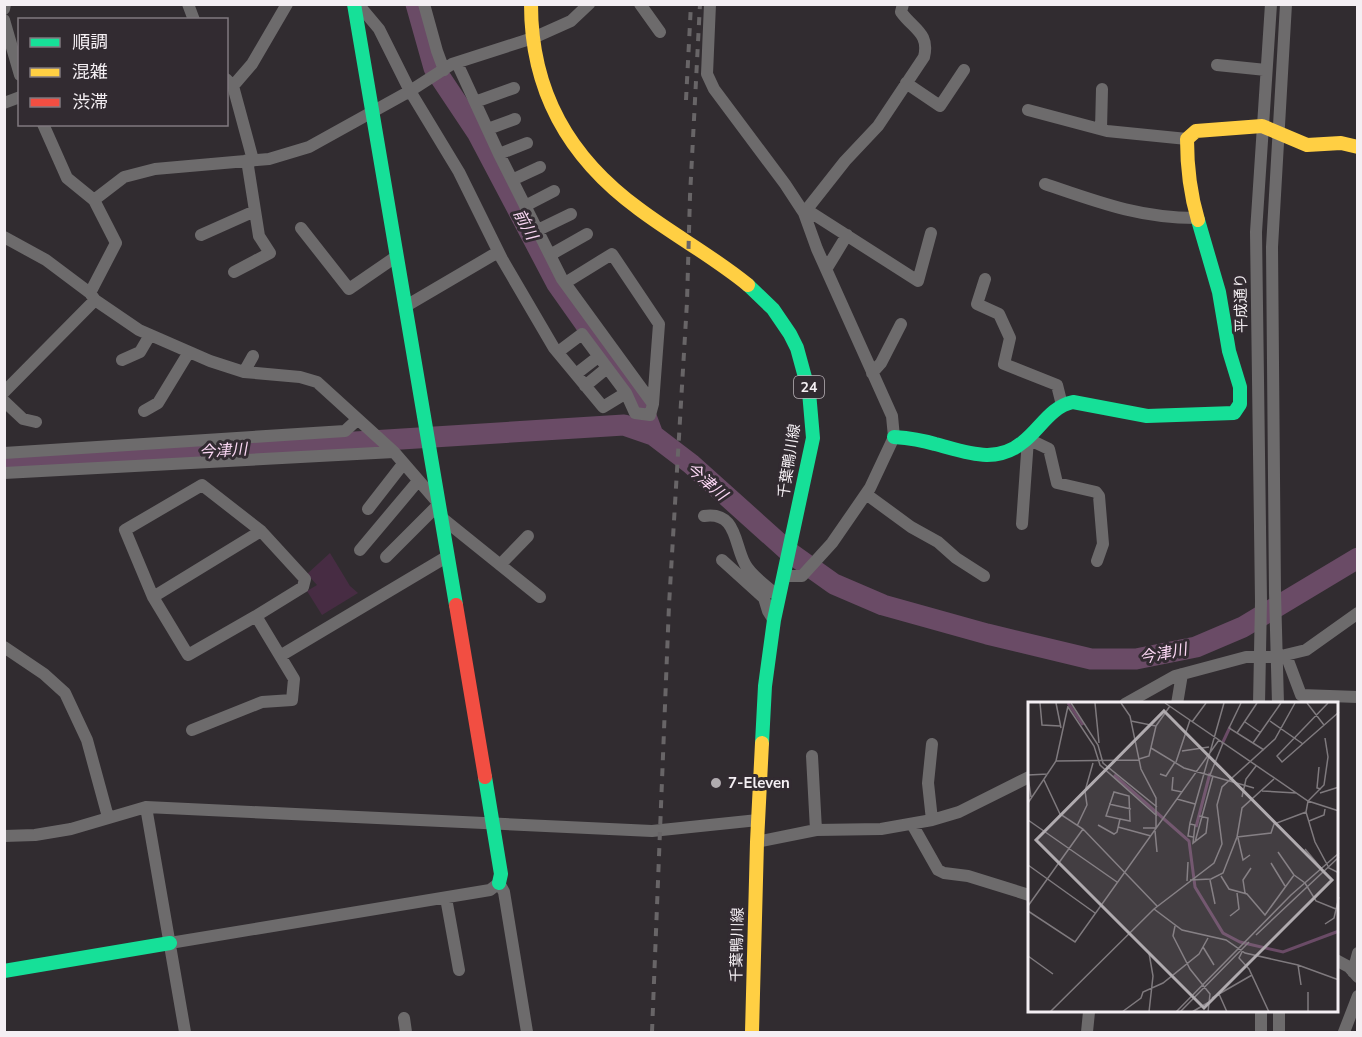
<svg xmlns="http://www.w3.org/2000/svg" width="1362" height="1037" font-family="'Nunito Sans','Noto Sans JP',sans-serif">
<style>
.green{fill:#472c43}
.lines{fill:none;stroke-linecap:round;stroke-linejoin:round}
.river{stroke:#6a4b66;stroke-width:21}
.street{stroke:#6d6b6c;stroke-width:12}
.fast{stroke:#16e098;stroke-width:14}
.slow{stroke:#ffcf43;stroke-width:14}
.jam{stroke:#f24e42;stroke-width:14}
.rail{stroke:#686567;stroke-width:4;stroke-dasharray:8 8;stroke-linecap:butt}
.poi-dot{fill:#b0abaf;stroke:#322b31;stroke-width:2}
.labels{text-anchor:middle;stroke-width:6;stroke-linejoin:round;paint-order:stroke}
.shield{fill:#322b31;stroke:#bab4b9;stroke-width:1.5}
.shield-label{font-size:14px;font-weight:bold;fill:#f4eff3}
.street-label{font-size:15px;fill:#f4eff3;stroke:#322b31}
.poi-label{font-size:15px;font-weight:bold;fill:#f4eff3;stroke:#322b31;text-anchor:start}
.water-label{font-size:16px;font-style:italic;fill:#fbd7f4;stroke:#322b31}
.inset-river{fill:none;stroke:#6a4b66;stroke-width:3}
.inset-road{fill:none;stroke:#7f7a7e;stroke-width:1.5}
.view{fill:#b0abaf;fill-opacity:0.15;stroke:#b0abaf;stroke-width:3}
.inset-edge{fill:none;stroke:#f4eff3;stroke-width:3}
</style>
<rect width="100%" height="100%" fill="#312c30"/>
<path class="green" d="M330,553L350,586L358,593L322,615L307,591L317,585L307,574Z"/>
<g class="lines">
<path class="river" d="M416,4L434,68L478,134L557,284L641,403L653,435
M4,464L624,425L653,435L691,464L789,552L834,584L883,605L987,634L1091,659H1136L1196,647L1243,627L1358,558"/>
<path class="street" d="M188,4L194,20
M358,4L379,29L410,91L459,172L502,259L554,348L603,407L626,393
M424,4L437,51L444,70
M640,4L660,32
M710,4L707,74L714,89L785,184L804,213L817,249L892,416L894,437L870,488L832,543L802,576H784
M4,9L5,4
M4,20L20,75
M457,63L499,154L562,279L653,404
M1217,65L1266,70
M226,79L233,86L253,160
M906,83L940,106L964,70
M233,86L252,64L287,4
M475,102L514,88
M4,103L20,97
M1028,110L1107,131L1187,139
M43,124L67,178L94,200L116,243L90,293
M488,129L515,119
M1101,129L1102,89
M499,154L527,143
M512,180L540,167
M1045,184C1098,202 1139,218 1196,218
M94,200L124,177L155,169L269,159L309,147L410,91L452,64L533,38L571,21L589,4
M525,206L554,191
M807,210L918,281L931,233
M804,213L845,161L878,126L924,57C930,33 913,29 901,12L903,4
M301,228L349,289L397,256
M538,230L571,214
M201,235L255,211
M4,237L46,260L90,293L95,300L139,330L210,361L244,372L300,377L317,382L394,452L439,504L386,557
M550,255L587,234
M827,268L847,235
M234,272L270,253L259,236L247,160
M985,279L977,304L999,314L1010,338L1004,364L1057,385L1062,405
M406,306L498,252
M558,352L582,334L626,393L635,413L650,415L653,404L659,324L612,254L565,283
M122,360L140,352L150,335
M244,372L253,356
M872,373L881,363L901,324
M576,374L598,357
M585,386L607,368
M4,392L95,300
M4,401L23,419L36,422
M144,411L158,403L189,352
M4,453L345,431L358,419
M4,473L394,452
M866,494L911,527L938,542L956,558L984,576
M368,509L403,464
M704,516C737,511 734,544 745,564C751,576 768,587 778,596
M442,518L540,597
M1022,524L1028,439L1049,449L1057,483L1096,492L1099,496L1103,544L1097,561
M360,550L418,481
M722,560L764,598L768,611L773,619
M500,565L528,536
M153,597L261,531
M4,647L44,674L65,693L87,740L108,817
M1286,655L1301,695L1358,697
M280,656L448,556
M1125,704L1175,676L1246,657H1277L1306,650L1358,613
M1177,704L1182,674
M1259,704L1261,601L1256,232L1271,4
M1278,704L1275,593L1272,247L1286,4
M192,730L262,702L292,700L294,679L256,616L188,655L153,597L125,530L202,485L261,531L305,579L303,587L256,616
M932,744L928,783L932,820
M812,756L816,830
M146,807L185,1032
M912,824L938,870L944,873L968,876L1029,895
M4,836L35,835L71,829L146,807L652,831L758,820
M757,842L816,830L881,829L932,820L959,812L1029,777
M446,898L459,970
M170,943L490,890L499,883L504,892L527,1032
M1336,960L1349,967L1358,977
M1353,972L1358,953
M1261,1012V1032
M1279,1012V1032
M404,1018L406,1032
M1087,1032L1089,1012
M1344,1032L1358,996"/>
<path class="fast" d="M354,4L456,605
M748,285L773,309L790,334L797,348L809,392L813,438L774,620L765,686L762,743
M894,437C908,438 922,440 935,444C966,452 996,465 1023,442C1041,428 1050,407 1073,402L1147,416L1234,413L1240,404V387L1229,351L1219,292L1198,220
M485,777L501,874L499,883
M4,971L170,943"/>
<path class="slow" d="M531,4C531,92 569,158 639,209C675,236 714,257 748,285
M1198,220C1190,193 1187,167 1187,139L1196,131L1262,126L1307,145L1341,143L1358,147
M752,1032L757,842L762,743"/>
<path class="jam" d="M456,605L485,777"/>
<path class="rail" d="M686,100L691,4
M652,1032L669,605L687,302L690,196L700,4"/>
</g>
<circle class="poi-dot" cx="716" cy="783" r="6"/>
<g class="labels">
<rect class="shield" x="794" y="376" width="30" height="22" rx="4.5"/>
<g class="shield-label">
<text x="809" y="392">24</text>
</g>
<g class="street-label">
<text transform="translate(1241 303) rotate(-91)" y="5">平成通り</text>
<text transform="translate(789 461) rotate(-81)" y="5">千葉鴨川線</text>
<text transform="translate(737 945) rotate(-89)" y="5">千葉鴨川線</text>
</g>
<g class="poi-label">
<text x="728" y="788">7-Eleven</text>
</g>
<g class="water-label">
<text transform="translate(526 224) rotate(62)" y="6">前川</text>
<text transform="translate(223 450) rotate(-4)" y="6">今津川</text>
<text transform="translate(707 481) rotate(41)" y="6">今津川</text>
<text transform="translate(1163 653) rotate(-11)" y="6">今津川</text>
</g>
</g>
<g transform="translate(1028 702)">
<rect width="310" height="310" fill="#312c30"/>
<path class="inset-river" d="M40,1L55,23M194,42L202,25M86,73L161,139L167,185L195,231L212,240L255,250L311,229M168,125L182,71"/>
<path class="inset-road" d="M12,1L14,23L32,24M28,1L33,26M43,1L70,43L75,61L129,105M67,1L71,41M93,1L102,14L113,67L128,96V126H115M137,1L280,99L311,109M213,1L201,26L236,48M279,1L296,23M300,1L249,54L254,60L311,10M40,5L66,44L72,63L129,114M103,19L128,24L121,54L111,57M242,19L275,42M164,20L178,1M217,20L233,31M128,24L142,4M209,31L229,1M297,36L300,55L296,83L280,99L278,110L287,140L301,166L311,171M225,41L253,1M123,46L156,66L226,86M154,49L181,45M28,59L111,58M148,60L162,18M291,65L289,86L293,87M132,72L138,74L147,60M0,73L20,72M182,73L195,41M0,75L3,95M145,75L144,88L154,90M16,78L32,112L55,127L129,204M234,89L268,91M292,91L311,85M214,95L218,77L228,64M149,97L167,102M0,101L28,59L40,4M81,102L103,107M0,118L89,180M281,119L296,113L297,107M162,122L167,123L165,141L178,131L180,116L171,114M70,123L86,132L89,130L92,117L78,114L86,90L101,94L102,119L92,117M49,124L59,103L57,89L65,61M90,125L123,134M127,129L129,150M165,135L160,134L162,121L196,1M209,135L243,131L246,122L278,110M210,136L215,158L222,153M167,140L185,74M277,147L293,166M250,150L266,173M243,161L257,184M0,163L67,211M193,174L201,187L219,192L237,213L266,173L277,181L288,199L308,207M162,178L183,177L195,171L209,135L214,106L246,77M182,178L187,202M159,179L160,160M217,191L215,178L223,166M0,204L55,127M126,207L154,228L198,238L217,251L270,263L311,278M0,209L47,240L191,38M202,214L211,207L209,191M297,222L306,216L311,195M147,224L145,234L162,267L182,292L180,310M228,233L311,155M175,245L186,263M214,250L211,256L221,267L241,310M0,254L25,272M270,263L273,283M191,292L199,310M184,296L224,273M22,310L126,207L186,161L194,142L189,103L194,85L247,37L267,1M94,310L113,296L115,290L135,281L171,252L180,236M121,310L125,274L121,251M148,310L263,193L311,151M152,310L221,240M164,310L181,300M280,310V290"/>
<path class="view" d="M136,9L304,178L176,306L8,138Z"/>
<rect width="310" height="310" class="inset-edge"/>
</g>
<rect width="1362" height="1037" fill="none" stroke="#f4eff3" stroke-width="12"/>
<rect x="18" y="18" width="210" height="108" fill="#322b31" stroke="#80797f" stroke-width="1.5"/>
<rect x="30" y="38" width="30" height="9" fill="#16e098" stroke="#80797f" stroke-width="1.5"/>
<text x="72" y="48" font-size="18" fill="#f4eff3">順調</text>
<rect x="30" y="68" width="30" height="9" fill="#ffcf43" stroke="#80797f" stroke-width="1.5"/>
<text x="72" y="78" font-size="18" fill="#f4eff3">混雑</text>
<rect x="30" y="98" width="30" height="9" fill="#f24e42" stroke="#80797f" stroke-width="1.5"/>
<text x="72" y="108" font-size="18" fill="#f4eff3">渋滞</text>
</svg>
